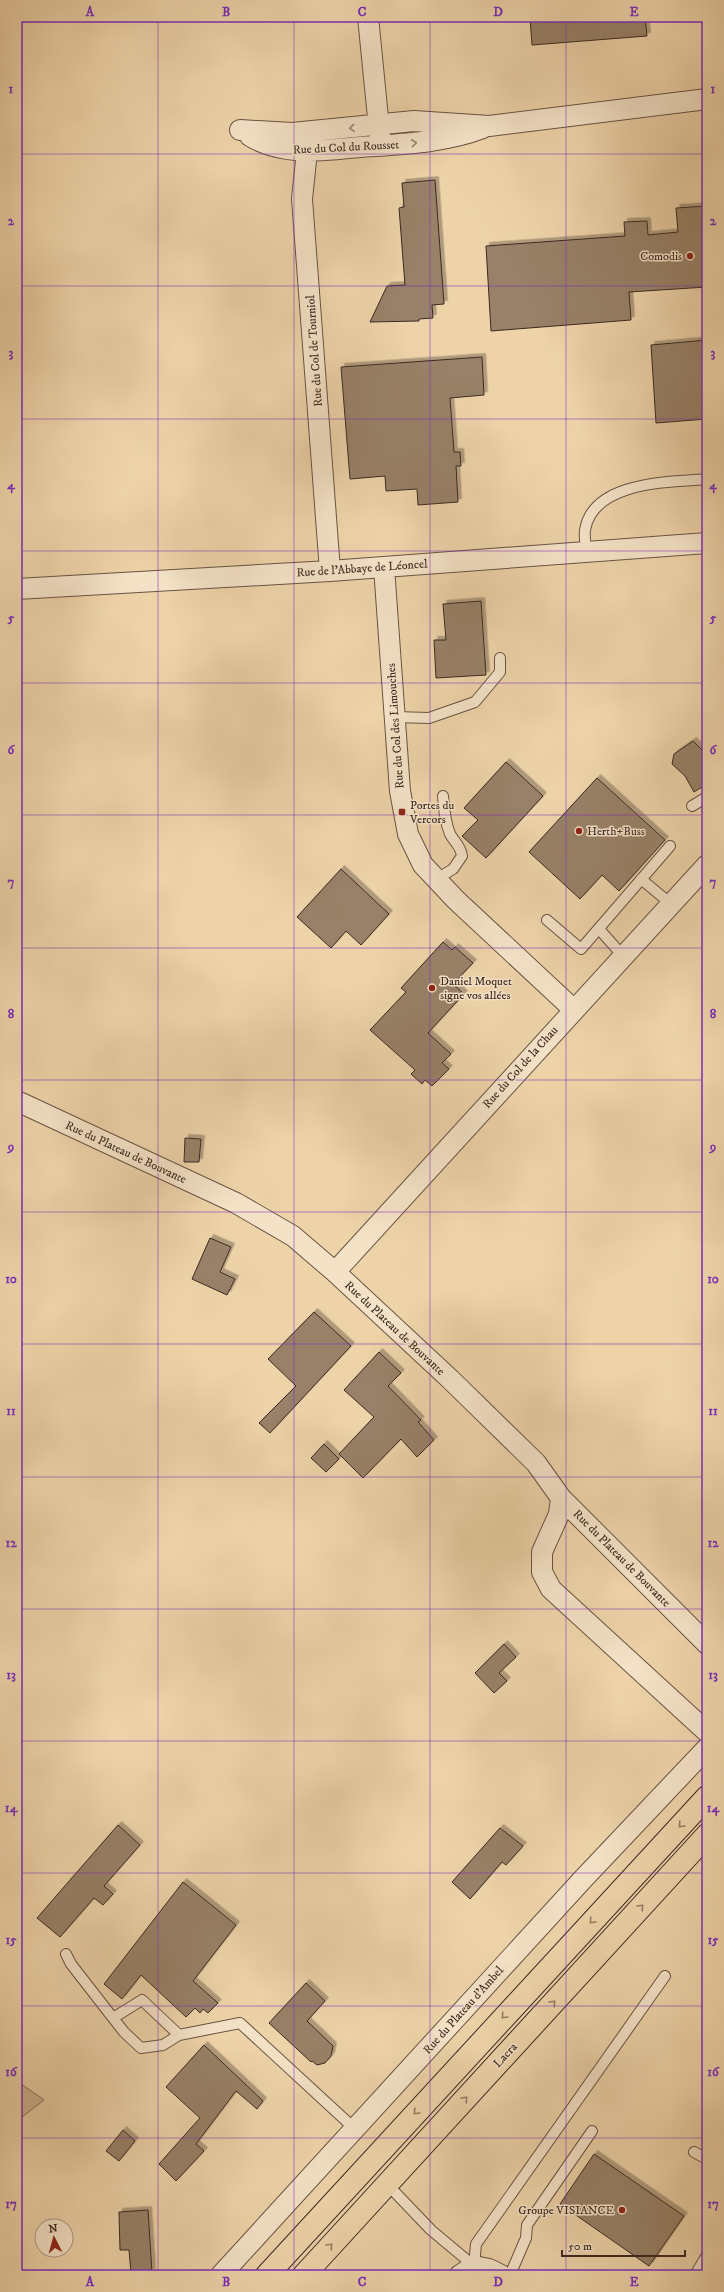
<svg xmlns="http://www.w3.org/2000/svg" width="724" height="2292" font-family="'IM FELL DW Pica',serif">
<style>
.green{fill:#d0b692;stroke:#86705a}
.building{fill:#988168;stroke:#3b2921;filter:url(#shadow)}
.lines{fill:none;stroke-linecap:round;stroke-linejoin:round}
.service-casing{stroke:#685443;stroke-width:12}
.minor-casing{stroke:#685443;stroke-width:22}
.trunk-casing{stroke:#3b2921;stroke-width:24}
.service{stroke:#f4e2c7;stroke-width:10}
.minor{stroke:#f4e2c7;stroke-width:20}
.trunk{stroke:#eed3a9;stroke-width:22}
.oneway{stroke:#988674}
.oneway2{stroke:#947e65}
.grid{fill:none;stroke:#7b2cbf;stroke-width:1;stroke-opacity:0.55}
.poi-dot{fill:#8f2418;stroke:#f4e2c7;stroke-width:1.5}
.labels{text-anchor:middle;stroke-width:3;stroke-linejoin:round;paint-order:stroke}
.street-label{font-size:12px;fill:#3b2921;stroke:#f4e2c7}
.poi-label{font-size:12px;fill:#3b2921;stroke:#f4e2c7;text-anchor:start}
.neatline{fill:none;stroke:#7b2cbf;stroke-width:1.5}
.grid-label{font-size:13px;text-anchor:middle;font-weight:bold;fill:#7b2cbf}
</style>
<defs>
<filter id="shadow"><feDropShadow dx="3.5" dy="-3.5" stdDeviation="0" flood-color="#0004"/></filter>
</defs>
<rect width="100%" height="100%" fill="#eed3a9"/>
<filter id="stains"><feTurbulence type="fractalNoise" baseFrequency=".005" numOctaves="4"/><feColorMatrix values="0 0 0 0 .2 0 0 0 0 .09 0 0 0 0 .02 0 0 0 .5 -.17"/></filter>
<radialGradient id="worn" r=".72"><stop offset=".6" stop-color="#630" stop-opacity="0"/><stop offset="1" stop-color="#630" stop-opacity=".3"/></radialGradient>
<path class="green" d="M17,2081L44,2100L17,2121Z"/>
<path class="building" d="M530,17H645L647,36L532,45Z
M435,180L444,304L432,305L433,318L419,319V321L370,322L387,286L405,285L399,208L404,207L402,183Z
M707,206V287L629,292L631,320L491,331L486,246L625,236L624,222L647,221L648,235L678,232L676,208Z
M707,340V419L656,423L651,345Z
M482,357L484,395L450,398L454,452H460L461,466H456L458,502L418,505L417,489L386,491L385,476L350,479L341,367Z
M481,601L486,675L436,678L434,640H446L443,604Z
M693,741L707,755V784L694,792L685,776L672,764L674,754Z
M506,762L543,796L486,858L462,836L478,820L464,808Z
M597,778L665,840L619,891L602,875L580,899L529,852Z
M341,869L389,914L361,945L346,931L331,948L297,917Z
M443,942L452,950L455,947L473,963L453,984L464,994L428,1033L451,1054L442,1063L449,1069L432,1086L425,1080L422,1084L411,1074L415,1070L370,1030L406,992L401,988Z
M185,1138L201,1139L199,1162H184Z
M210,1238L231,1247L220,1272L235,1279L227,1295L192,1279Z
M314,1312L351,1346L270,1433L259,1423L296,1386L268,1359Z
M379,1352L401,1373L388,1386L421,1420L418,1422L434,1440L417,1457L401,1439L363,1478L339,1454L374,1417L344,1390Z
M324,1444L339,1459L326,1472L311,1458Z
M504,1644L516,1657L499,1673L507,1681L494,1693L475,1673Z
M118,1825L140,1845L104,1886L113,1894L103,1905L94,1898L60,1937L37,1918Z
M500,1828L523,1846L506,1865L502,1862L470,1899L452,1882Z
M183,1882L236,1925L193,1981L218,2003L208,2013L203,2009L200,2013L195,2008L186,2017L141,1975L122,1999L104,1984Z
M306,1983L325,2001L307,2021L333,2046L331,2056L325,2063L317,2065L312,2061L311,2062L269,2023Z
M204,2045L263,2101L257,2109L236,2091L196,2144L204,2151L176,2181L159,2164L200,2118L166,2087Z
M123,2130L135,2141L119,2161L106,2151Z
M594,2154L684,2216L649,2266L560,2204Z
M148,2210L152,2272L131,2273L129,2250H120L119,2212Z"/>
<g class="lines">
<g class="service-casing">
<path id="service" d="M586,552C586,545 584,537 585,530C593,481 670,482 707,479
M395,717L429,718L475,702L500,672V658
M692,806L707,797
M641,879L671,904
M435,880L453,869L462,856C461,846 455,843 450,834C445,822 444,809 443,796
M547,920L581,949L670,846
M599,929L623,956
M66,1954L71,1964L113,2018L142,2000L179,2035L240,2023L355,2129
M113,2018L124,2032L141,2048L163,2045L179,2035
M694,2152L707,2159
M387,2184L431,2230L474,2266
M474,2266L476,2244L665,1976
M510,2275L526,2238L527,2225L592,2131
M695,2275L707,2255"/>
</g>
<g class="minor-casing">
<path id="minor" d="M368,17L380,138
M240,130L292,133L414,121L489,126L707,99
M309,132L302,199L330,571
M250,136C261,143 274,147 287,149C311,153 336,149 360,147C402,144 444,143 483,128
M384,567L400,791L408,834L423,865L456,900L573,1009
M17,589L330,571L707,543
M17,1101L236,1203L293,1236L335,1272L450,1379L536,1463L561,1498L707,1644
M335,1272L707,865
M561,1498L559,1514L542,1552V1572L551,1589L707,1732
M221,2275L584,1878L707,1748
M460,2275L474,2266L489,2269L501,2275"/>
</g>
<g class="trunk-casing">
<path id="trunk" d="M267,2275L707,1797
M304,2275L707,1835"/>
</g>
<use href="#service" class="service"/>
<use href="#minor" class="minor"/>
<use href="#trunk" class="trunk"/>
</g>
<defs><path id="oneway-chevron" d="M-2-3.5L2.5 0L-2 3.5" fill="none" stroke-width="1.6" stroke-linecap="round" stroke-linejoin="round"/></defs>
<g class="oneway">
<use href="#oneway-chevron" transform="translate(352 128) rotate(175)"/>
<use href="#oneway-chevron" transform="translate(414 143) rotate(-6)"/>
</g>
<g class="oneway2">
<use href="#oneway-chevron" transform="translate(681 1825) rotate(133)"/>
<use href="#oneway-chevron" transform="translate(641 1907) rotate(-47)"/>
<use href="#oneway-chevron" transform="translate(592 1921) rotate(133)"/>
<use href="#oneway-chevron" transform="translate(553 2003) rotate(-47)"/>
<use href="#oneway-chevron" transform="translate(504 2016) rotate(133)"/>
<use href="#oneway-chevron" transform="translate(465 2099) rotate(-47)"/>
<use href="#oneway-chevron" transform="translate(416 2112) rotate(133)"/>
<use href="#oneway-chevron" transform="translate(330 2246) rotate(-47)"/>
</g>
<path class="grid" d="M158,17V2275M294,17V2275M430,17V2275M566,17V2275M17,154H707M17,286H707M17,419H707M17,551H707M17,683H707M17,815H707M17,948H707M17,1080H707M17,1212H707M17,1344H707M17,1477H707M17,1609H707M17,1741H707M17,1873H707M17,2006H707M17,2138H707"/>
<g class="poi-dot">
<circle cx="690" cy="256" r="4"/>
<rect x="398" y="808" width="8" height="8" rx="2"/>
<circle cx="579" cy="831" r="4"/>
<circle cx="432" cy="988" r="4"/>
<circle cx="622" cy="2210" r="4"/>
</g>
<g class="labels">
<g class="street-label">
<text transform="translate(346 147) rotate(-3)" y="4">Rue du Col du Rousset</text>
<text transform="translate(314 351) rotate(-94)" y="4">Rue du Col de Tourniol</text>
<text transform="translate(362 568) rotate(-4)" y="4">Rue de l'Abbaye de Léoncel</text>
<text transform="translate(395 726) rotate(-94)" y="4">Rue du Col des Limouches</text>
<text transform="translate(520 1067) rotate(-48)" y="4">Rue du Col de la Chau</text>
<text transform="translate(126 1152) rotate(25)" y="4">Rue du Plateau de Bouvante</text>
<text transform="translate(395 1328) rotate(43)" y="4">Rue du Plateau de Bouvante</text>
<text transform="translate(622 1558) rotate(45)" y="4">Rue du Plateau de Bouvante</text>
<text transform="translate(463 2010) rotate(-48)" y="4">Rue du Plateau d'Ambel</text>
<text transform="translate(505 2055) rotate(-47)" y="4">Lacra</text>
</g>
<g class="poi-label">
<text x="682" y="260" text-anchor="end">Comodis</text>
<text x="410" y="809">Portes du<tspan x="410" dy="14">Vercors</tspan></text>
<text x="587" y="835">Herth+Buss</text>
<text x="440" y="985">Daniel Moquet<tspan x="440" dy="14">signe vos allées</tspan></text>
<text x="614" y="2214" text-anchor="end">Groupe VISIANCE</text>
</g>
</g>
<rect width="724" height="2292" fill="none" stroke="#eed3a9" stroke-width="44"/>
<g transform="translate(54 2238) rotate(354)"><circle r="19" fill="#f4e2c7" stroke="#aa9885"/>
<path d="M0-3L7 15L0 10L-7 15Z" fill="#8f2418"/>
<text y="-6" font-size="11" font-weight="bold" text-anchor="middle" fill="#3b2921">N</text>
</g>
<path d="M562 2250v6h123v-6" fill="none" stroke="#3b2921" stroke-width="2"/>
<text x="568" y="2250" font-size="12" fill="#3b2921" stroke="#f4e2c7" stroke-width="3" paint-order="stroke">50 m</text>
<rect x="22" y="22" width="680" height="2248" class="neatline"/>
<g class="grid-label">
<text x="90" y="16">A</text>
<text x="226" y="16">B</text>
<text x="362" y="16">C</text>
<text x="498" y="16">D</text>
<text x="634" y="16">E</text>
<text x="11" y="93">1</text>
<text x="713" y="93">1</text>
<text x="11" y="225">2</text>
<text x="713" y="225">2</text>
<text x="11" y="357">3</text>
<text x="713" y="357">3</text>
<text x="11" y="489">4</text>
<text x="713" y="489">4</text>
<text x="11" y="622">5</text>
<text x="713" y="622">5</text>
<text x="11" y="754">6</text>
<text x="713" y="754">6</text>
<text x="11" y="886">7</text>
<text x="713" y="886">7</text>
<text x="11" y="1018">8</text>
<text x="713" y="1018">8</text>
<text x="11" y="1151">9</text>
<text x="713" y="1151">9</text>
<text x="11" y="1283">10</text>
<text x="713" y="1283">10</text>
<text x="11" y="1415">11</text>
<text x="713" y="1415">11</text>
<text x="11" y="1547">12</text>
<text x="713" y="1547">12</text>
<text x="11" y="1679">13</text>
<text x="713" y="1679">13</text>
<text x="11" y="1812">14</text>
<text x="713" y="1812">14</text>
<text x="11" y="1944">15</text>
<text x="713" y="1944">15</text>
<text x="11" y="2076">16</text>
<text x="713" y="2076">16</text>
<text x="11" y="2208">17</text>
<text x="713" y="2208">17</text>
<text x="90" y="2286">A</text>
<text x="226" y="2286">B</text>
<text x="362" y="2286">C</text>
<text x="498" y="2286">D</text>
<text x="634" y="2286">E</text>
</g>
<rect width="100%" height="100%" filter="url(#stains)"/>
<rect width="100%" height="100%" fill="url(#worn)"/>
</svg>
